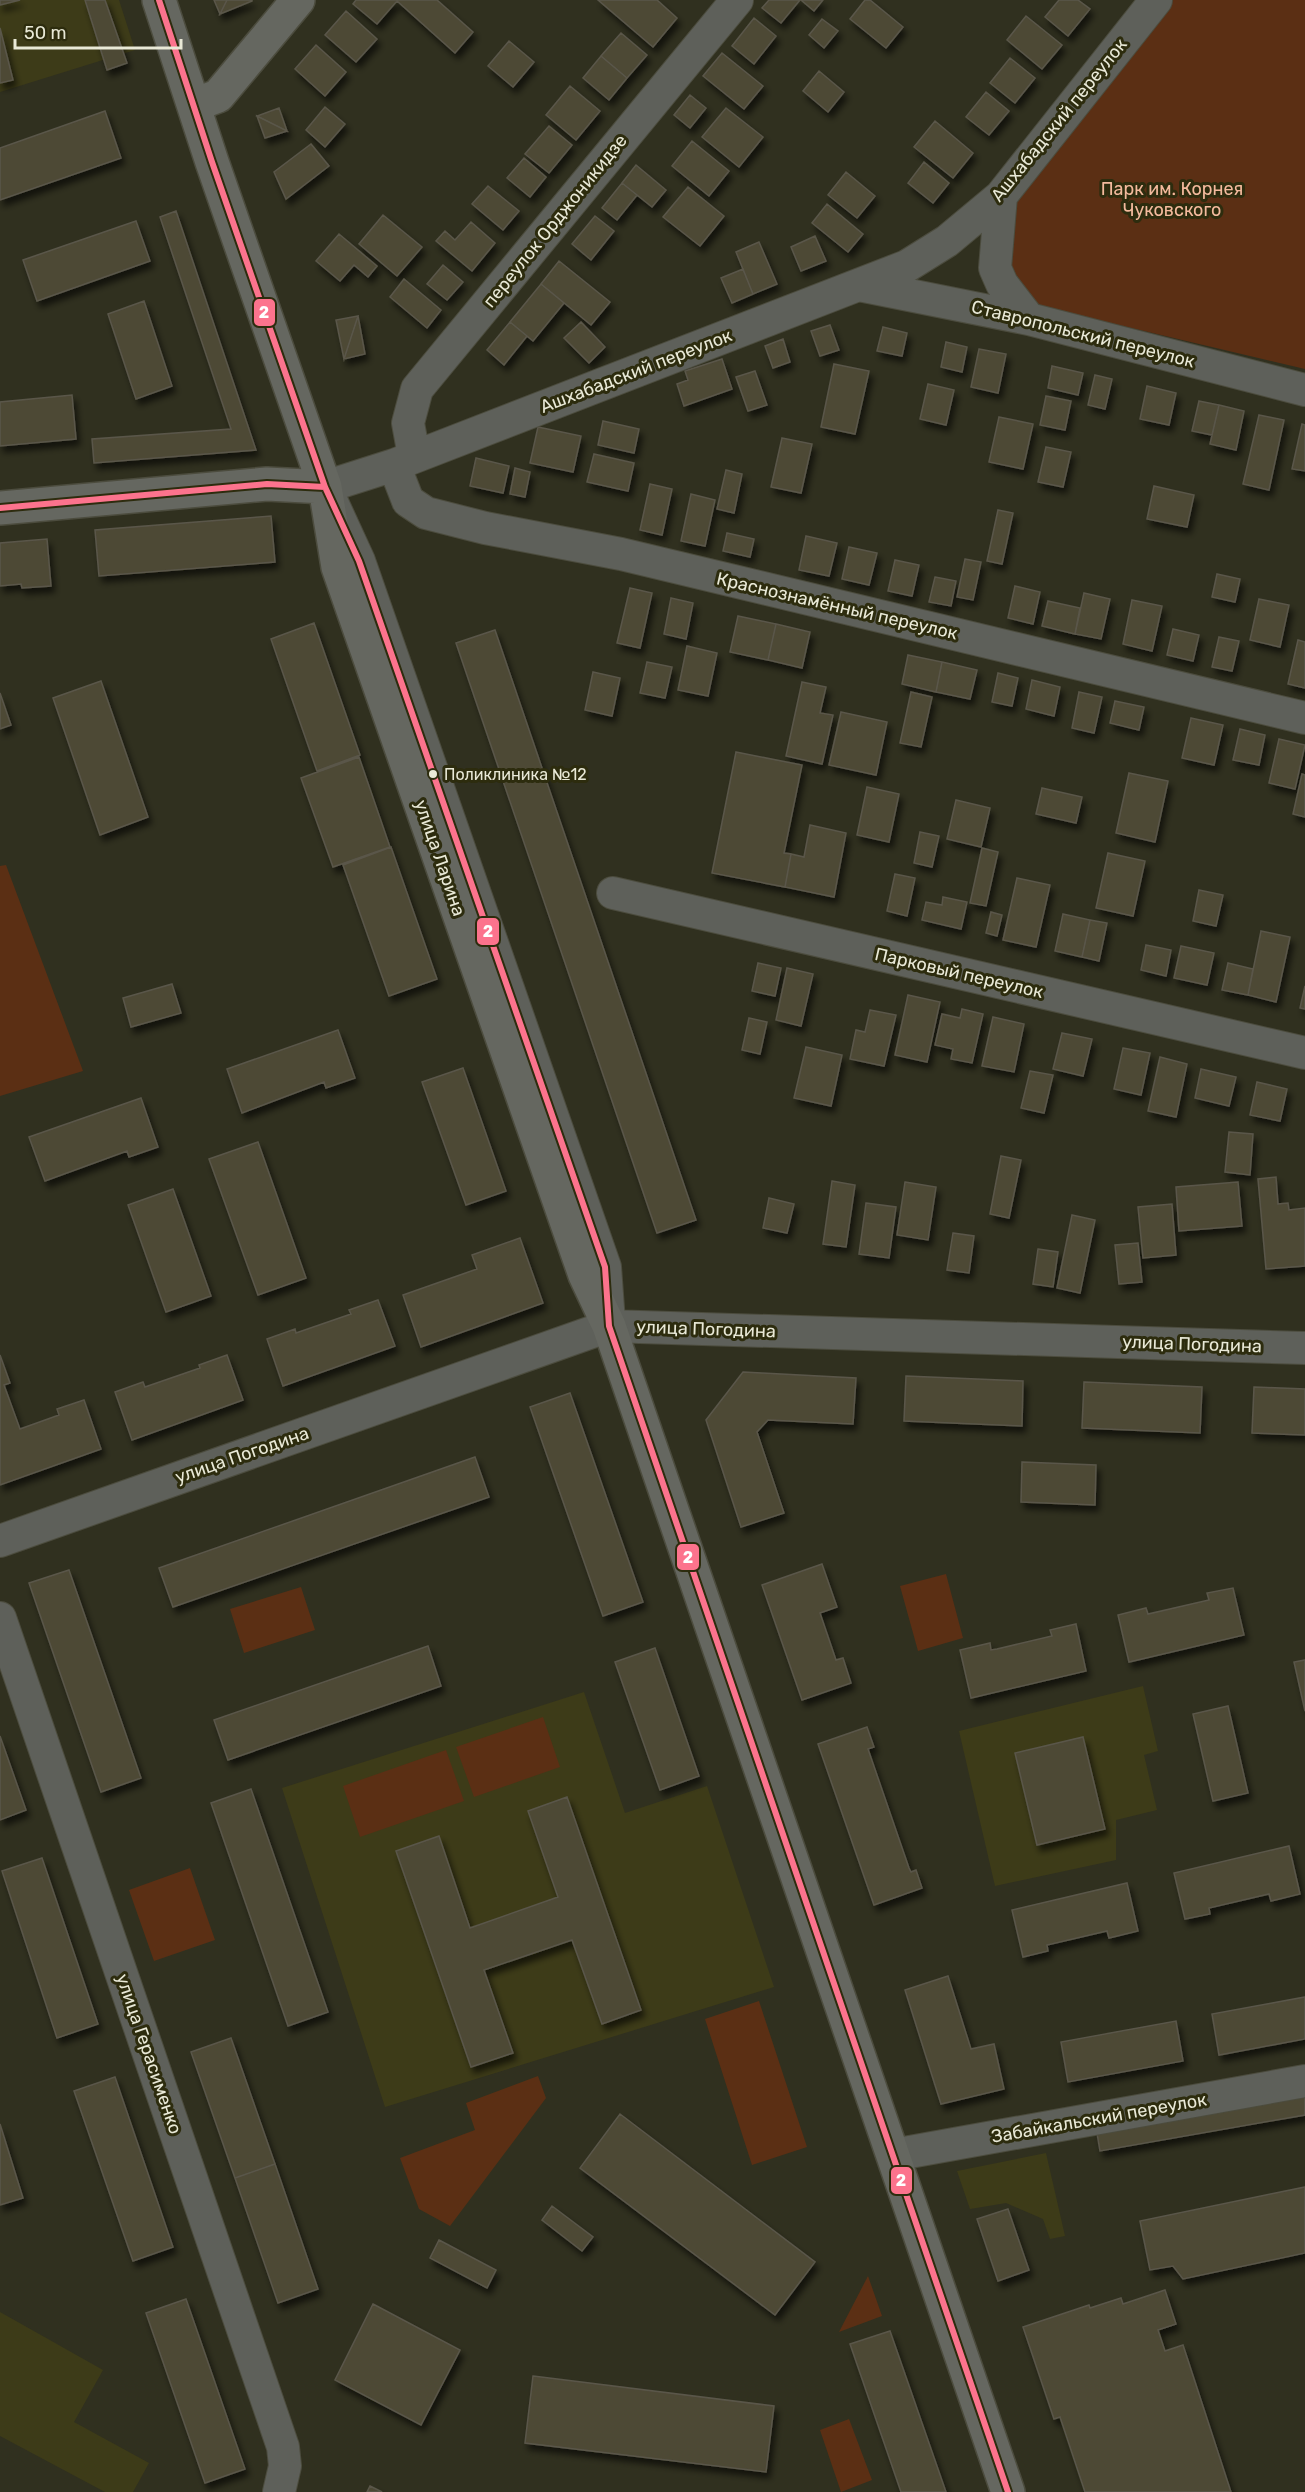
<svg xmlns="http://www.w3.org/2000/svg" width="1305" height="2492" font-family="Rubik,sans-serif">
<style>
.built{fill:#3d3b18}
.green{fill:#5b2f14}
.building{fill:#4d4836;stroke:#5a574a;stroke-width:1.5;filter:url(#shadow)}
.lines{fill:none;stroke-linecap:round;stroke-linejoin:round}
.minor-casing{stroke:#4c4c3e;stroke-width:34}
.major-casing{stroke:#4c4c3e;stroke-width:36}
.minor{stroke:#5e605a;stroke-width:32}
.major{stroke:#656760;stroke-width:33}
.bus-1-casing{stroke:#2d2c0e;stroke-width:10}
.bus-1{stroke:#fc738d;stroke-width:6}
.bus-dot{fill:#e9e9d7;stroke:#2d2c0e;stroke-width:2}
.labels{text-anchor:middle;stroke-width:6;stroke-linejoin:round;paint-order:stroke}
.bus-label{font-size:16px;fill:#e9e9d7;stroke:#2d2c0e;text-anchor:start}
.street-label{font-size:18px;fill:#e9e9d7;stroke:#2d2c0e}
.park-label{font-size:18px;fill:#f4ba9d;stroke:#2d2c0e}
.line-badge{stroke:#2d2c0e;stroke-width:2}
.badge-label{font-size:16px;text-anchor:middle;font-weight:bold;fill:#fff}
</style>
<defs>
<filter id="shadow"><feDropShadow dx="3.5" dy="6" stdDeviation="3" flood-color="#0009"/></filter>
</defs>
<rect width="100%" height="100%" fill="#30301f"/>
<path class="built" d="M0,0H119L135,50L0,92Z
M1143,1686L1158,1751L1144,1755L1157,1810L1116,1820V1860L995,1886L959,1731Z
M584,1692L625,1813L707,1786L774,1987L385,2107L282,1788Z
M1046,2153L1065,2236L1050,2239L1043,2219L1006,2203L970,2209L957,2171Z
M0,2312L103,2370L74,2422L149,2463L133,2492H105L0,2436Z"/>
<path class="green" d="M1162,0H1305V369L1047,308L1029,300L1007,277L1000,217Z
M6,865L83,1071L0,1096V866Z
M946,1574L963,1638L918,1651L900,1586Z
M301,1587L315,1630L244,1653L230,1609Z
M543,1717L560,1767L474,1797L456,1747Z
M446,1750L464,1801L360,1837L343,1786Z
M190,1868L215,1940L154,1961L129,1890Z
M759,2001L807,2147L752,2165L705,2019Z
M538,2076L546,2098L450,2226L419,2209L400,2158L475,2130L466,2103Z
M868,2276L882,2316L839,2332Z
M849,2419L872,2480L841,2492L820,2430Z"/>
<path class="building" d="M0,0H20L0,5Z
M85,0H105L127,63L107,70Z
M214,0H227L220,14Z
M227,0H252V1L220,14Z
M356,0H396L397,1L377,24L353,4Z
M396,0H437L473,32L455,53Z
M598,0H657L677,18L653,47Z
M769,0H800L781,23L762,8Z
M801,0H823L814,11Z
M865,0H870L903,27L886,48L850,19Z
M1059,0H1078L1090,9L1068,36L1045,17Z
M346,11L377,39L356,62L325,35Z
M1026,16L1062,45L1042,69L1007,40Z
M754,18L776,36L754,64L732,46Z
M822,19L838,31L824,48L809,35Z
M0,28L13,80L0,83Z
M621,33L647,55L627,78L601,56Z
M509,41L534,62L513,87L488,66Z
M316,45L346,72L325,96L295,69Z
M722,53L763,86L744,109L703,76Z
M601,56L627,78L609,100L583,78Z
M1010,58L1035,78L1015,103L990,83Z
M819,71L844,92L828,112L803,91Z
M570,86L600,111L576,140L546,115Z
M986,92L1009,111L989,135L966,117Z
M690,95L706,108L690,128L674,115Z
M325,107L345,124L325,147L306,130Z
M279,108L287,131L257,116Z
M726,108L763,137L739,167L702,137Z
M105,111L121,158L0,200V148Z
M257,116L287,131L265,138Z
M935,121L973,153L953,178L914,147Z
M549,126L572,145L549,173L525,154Z
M692,141L729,171L709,196L672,166Z
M311,144L329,166L286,199L274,172Z
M524,158L546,177L530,197L507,178Z
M924,162L949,183L933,203L908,183Z
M636,165L666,190L652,207L622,183Z
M846,172L875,196L857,218L828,195Z
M622,183L637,195L617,220L602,208Z
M488,186L519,211L503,230L472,204Z
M688,187L724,216L700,246L663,217Z
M827,204L863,234L848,252L812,223Z
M176,211L256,450L94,463L92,439L231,429L160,217Z
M383,215L422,247L397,276L359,244Z
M595,216L614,231L591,260L572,244Z
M136,221L150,261L37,301L23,260Z
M471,222L495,243L472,271L436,241L445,231L455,240Z
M339,234L377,266L368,277L354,265L340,281L316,261Z
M815,236L826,261L801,271L791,247Z
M759,242L777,284L753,294L736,252Z
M559,261L610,302L591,325L541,284Z
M443,265L463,282L447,300L427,284Z
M743,269L753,294L732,303L721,278Z
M404,279L441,310L427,328L390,297Z
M541,284L564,303L533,341L510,322Z
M144,301L172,386L136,399L108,314Z
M358,316L365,354L344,359Z
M358,316L344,359L336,320Z
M510,322L527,336L504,365L487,350Z
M581,322L605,347L589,363L564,338Z
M830,325L839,350L820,356L811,331Z
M883,327L907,333L902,356L877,351Z
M783,339L790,362L773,368L765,346Z
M946,342L967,347L962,372L941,367Z
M979,349L1006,354L998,393L971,387Z
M722,359L732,389L684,406L677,384L688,380L685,371Z
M834,364L869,371L855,434L821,427Z
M1052,366L1083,373L1078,395L1048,388Z
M755,371L767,405L748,411L736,377Z
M1095,375L1112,379L1105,409L1088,405Z
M928,384L954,390L946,425L920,419Z
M1147,386L1176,393L1169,425L1140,419Z
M72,395L76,439L0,446V402Z
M1046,396L1071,401L1065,430L1040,425Z
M1199,401L1219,405L1212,435L1192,431Z
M1219,405L1244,411L1236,450L1210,444Z
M1259,415L1284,420L1269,490L1243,484Z
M999,417L1033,424L1023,469L989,462Z
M603,421L639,429L634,453L598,445Z
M1302,424L1305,425V471L1292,469Z
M538,427L581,436L573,472L530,463Z
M782,438L812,444L801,493L771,487Z
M1046,447L1071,452L1063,487L1038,482Z
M594,454L634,463L628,491L587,482Z
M476,458L509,466L503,493L470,486Z
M515,468L530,472L525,497L510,494Z
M726,470L742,474L734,513L717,509Z
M650,484L672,489L662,535L640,530Z
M1154,486L1194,495L1187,527L1147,519Z
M691,494L715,500L705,546L681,541Z
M998,510L1013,513L1002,564L987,561Z
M271,516L275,562L99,576L95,530Z
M727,533L754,539L750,557L723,551Z
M806,536L837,543L829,576L799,570Z
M47,539L51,586L22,588L21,584L0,586V543Z
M849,547L877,553L869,585L842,579Z
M965,559L981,562L973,600L957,597Z
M895,560L919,565L912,596L888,591Z
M1217,574L1240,579L1235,602L1212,597Z
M935,577L956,581L951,606L929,602Z
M1015,586L1040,592L1033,624L1008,618Z
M630,588L652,593L640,648L617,643Z
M1084,593L1110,599L1101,639L1075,634Z
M671,598L693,603L686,639L664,634Z
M1259,599L1289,605L1280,647L1250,640Z
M1132,600L1162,606L1152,651L1123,644Z
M1048,601L1080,608L1075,634L1042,626Z
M738,616L776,624L768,660L730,652Z
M314,623L360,755L317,771L271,639Z
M776,624L810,632L802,668L768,660Z
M1173,629L1199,635L1193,661L1167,655Z
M495,630L696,1220L657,1233L456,643Z
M1219,637L1239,641L1232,671L1212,667Z
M1298,640L1305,642V688L1288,684Z
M687,646L717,653L708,696L678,690Z
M908,655L942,662L936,692L902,684Z
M647,662L672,667L665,698L640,693Z
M942,662L977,670L970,699L936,692Z
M593,672L620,678L612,716L585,710Z
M998,673L1018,678L1012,706L992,702Z
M1032,680L1060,687L1054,716L1026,709Z
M101,681L148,817L100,835L53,698Z
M802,682L826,687L820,713L833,715L822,764L786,756Z
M911,692L932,697L921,747L900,743Z
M1079,692L1102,697L1094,733L1072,728Z
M0,693L11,725L0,729Z
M1115,701L1144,707L1139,730L1110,723Z
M841,712L887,722L876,775L829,765Z
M1191,718L1223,725L1214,765L1182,758Z
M1240,729L1265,735L1259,765L1233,760Z
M1279,739L1305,745L1295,789L1269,783Z
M736,752L802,765L784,853L791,854L785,887L712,873Z
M359,757L390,847L333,867L301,778Z
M1129,773L1168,781L1155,842L1116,833Z
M1302,774L1305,775V817L1293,814Z
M867,787L899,794L889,842L857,835Z
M1042,788L1082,797L1076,823L1036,814Z
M956,800L990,808L981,847L947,839Z
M810,825L846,833L834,897L785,887L791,854L804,857Z
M920,832L939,836L932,867L914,863Z
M391,847L437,979L389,996L343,865Z
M982,848L998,852L986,906L970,903Z
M1108,853L1145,861L1133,916L1096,908Z
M895,874L915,878L907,916L887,911Z
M1017,878L1050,885L1036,947L1003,940Z
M1199,890L1223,895L1216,926L1193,921Z
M943,897L967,902L961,929L922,920L926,902L942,905Z
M991,912L1002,915L997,936L986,933Z
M1063,914L1090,920L1082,957L1055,951Z
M1090,920L1107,923L1099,961L1082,957Z
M1261,931L1290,937L1276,1002L1248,995Z
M1146,945L1171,950L1166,976L1141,970Z
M1181,946L1214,953L1207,985L1174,978Z
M758,963L781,968L775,996L752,991Z
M1228,963L1253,969L1248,995L1222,990Z
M787,968L813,974L801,1026L776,1020Z
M172,984L181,1013L131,1027L123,998Z
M1305,986V1009L1300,1008Z
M908,995L940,1002L927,1062L895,1055Z
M962,1009L983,1014L972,1063L951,1059L953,1049L935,1045L942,1014L960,1018Z
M870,1010L896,1015L884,1066L850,1059L856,1030L865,1032Z
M993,1017L1024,1024L1014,1072L982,1066Z
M749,1018L767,1022L760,1054L742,1050Z
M338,1030L355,1078L326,1088L324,1082L242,1113L227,1069Z
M1062,1033L1092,1039L1083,1076L1053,1069Z
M806,1047L842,1055L831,1106L794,1098Z
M1123,1048L1150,1053L1141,1095L1114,1089Z
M1160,1057L1187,1064L1176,1117L1148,1111Z
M463,1068L506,1191L466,1205L422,1082Z
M1201,1069L1236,1077L1229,1106L1195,1098Z
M1030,1071L1053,1075L1044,1113L1021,1108Z
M1257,1082L1287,1089L1280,1121L1250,1115Z
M141,1098L158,1147L129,1157L127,1151L45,1181L29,1137Z
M1229,1132L1253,1134L1250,1175L1225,1172Z
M258,1142L306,1278L258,1295L209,1159Z
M1001,1156L1021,1160L1009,1218L990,1214Z
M1276,1177L1278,1204L1288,1203L1289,1210L1305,1208V1266L1266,1269L1258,1179Z
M832,1181L855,1185L846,1247L823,1244Z
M905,1182L936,1187L928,1240L897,1235Z
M1238,1182L1242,1226L1179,1231L1176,1187Z
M173,1189L211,1296L166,1312L128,1205Z
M769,1198L794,1204L787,1233L763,1228Z
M866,1203L896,1207L889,1258L859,1254Z
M1172,1204L1176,1255L1143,1258L1138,1207Z
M1072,1215L1095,1220L1080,1293L1057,1288Z
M953,1233L974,1236L969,1273L947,1270Z
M520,1238L543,1303L421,1347L403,1295L477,1269L472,1255Z
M1138,1243L1142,1282L1119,1284L1115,1245Z
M1038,1249L1058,1252L1053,1287L1033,1284Z
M378,1300L395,1346L283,1386L267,1339L295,1329L296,1333L351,1314L349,1310Z
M0,1355L10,1383L4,1385L20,1429L59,1415L57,1409L84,1400L101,1449L0,1485Z
M227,1355L243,1400L132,1440L115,1392L143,1382L145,1387L200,1368L199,1365Z
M743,1372L856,1378L853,1424L768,1420L757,1432L784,1513L741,1527L706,1420Z
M906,1376L1023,1381L1022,1426L904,1421Z
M1084,1382L1202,1387L1200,1433L1082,1428Z
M1254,1387L1305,1389V1435L1252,1433Z
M570,1393L643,1602L603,1616L530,1407Z
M475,1457L489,1497L173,1607L159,1568Z
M1022,1462L1096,1465L1095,1505L1021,1502Z
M822,1564L837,1607L820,1613L836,1660L843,1658L851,1683L802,1700L762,1585Z
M69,1570L141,1778L101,1792L29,1583Z
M1233,1588L1244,1635L1129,1662L1118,1615L1146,1608L1148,1614L1209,1600L1207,1593Z
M1076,1624L1086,1671L971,1698L960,1650L990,1643L991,1650L997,1649L1052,1636L1050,1630Z
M428,1646L441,1686L228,1760L214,1720Z
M655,1648L699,1776L660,1790L615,1662Z
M1305,1660V1711L1294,1662Z
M1228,1706L1248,1793L1213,1801L1193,1714Z
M867,1727L874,1747L868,1749L909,1868L911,1872L916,1870L922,1888L874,1905L818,1744Z
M0,1736L26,1810L0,1820Z
M1083,1737L1105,1829L1037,1845L1015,1753Z
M251,1789L328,2012L288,2026L211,1803Z
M567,1797L641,2010L602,2024L572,1940L484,1970L513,2053L471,2067L396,1851L439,1836L470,1928L558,1897L528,1811Z
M1289,1846L1300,1894L1271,1901L1269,1894L1209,1908L1210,1914L1185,1919L1174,1873Z
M42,1858L98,2024L57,2038L2,1871Z
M1127,1883L1138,1931L1109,1938L1107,1931L1047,1945L1048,1951L1023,1957L1012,1910Z
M948,1976L971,2049L994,2044L1004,2089L941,2104L905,1990Z
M1305,1997V2039L1219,2055L1212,2014Z
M1176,2021L1183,2061L1068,2082L1061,2042Z
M231,2038L275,2164L235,2178L191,2052Z
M115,2077L173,2247L133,2261L74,2091Z
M1305,2090V2115L1100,2151L1096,2127Z
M620,2114L815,2262L775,2315L580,2168Z
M0,2124L23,2198L0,2205Z
M275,2164L318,2289L278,2303L235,2178Z
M1305,2187V2253L1183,2279L1173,2266L1150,2270L1140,2221Z
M552,2206L593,2237L582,2251L542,2220Z
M1008,2209L1029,2270L998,2281L977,2219Z
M439,2240L496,2270L487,2288L430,2258Z
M1165,2290L1176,2324L1158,2330L1165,2351L1183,2345L1231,2492H1085L1060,2417L1054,2419L1023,2327L1089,2305L1090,2308L1121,2298L1123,2304Z
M186,2299L245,2469L205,2483L146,2313Z
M373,2304L460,2350L421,2425L335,2380Z
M890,2331L946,2492H901L850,2344Z
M533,2376L774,2406L766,2472L525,2443Z
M370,2486L382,2492H367Z"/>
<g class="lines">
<g class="minor-casing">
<path id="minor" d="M1001,196L995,268L1002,284L1029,319
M859,285L1029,319L1305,390
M414,456L408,423L417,389L737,0
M394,465L408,501L426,513L485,528L621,554L1305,718
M613,893L1305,1053
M609,1322L605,1267L359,561L325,487L394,465L907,266L947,241L1001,196L1156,0
M0,1541L609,1326L1305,1348
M0,1618L283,2447L285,2466L279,2492
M893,2155L1305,2081"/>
</g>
<g class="major-casing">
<path id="major" d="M159,0L212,162L325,487L338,567L585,1275L609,1326L1008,2492
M194,105L218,96L298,0
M0,508L267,484L325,487"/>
</g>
<use href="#minor" class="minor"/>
<use href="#major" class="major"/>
<g class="bus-1-casing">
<path id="bus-1" d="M159,0L212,162L325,487L359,561L605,1267L609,1326L1008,2492
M0,508L267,484L325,487"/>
</g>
<use href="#bus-1" class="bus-1"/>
</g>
<circle class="bus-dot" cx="433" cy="774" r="5"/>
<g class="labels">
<g class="bus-label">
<text x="444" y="780">Поликлиника №12</text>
</g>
<g class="street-label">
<text transform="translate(1059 120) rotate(-51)" y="6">Ашхабадский переулок</text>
<text transform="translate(555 221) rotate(-51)" y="6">переулок Орджоникидзе</text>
<text transform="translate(1083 334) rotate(14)" y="6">Ставропольский переулок</text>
<text transform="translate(636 371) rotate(-21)" y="6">Ашхабадский переулок</text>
<text transform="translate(837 606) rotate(13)" y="6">Краснознамённый переулок</text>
<text transform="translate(440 858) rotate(71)" y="6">улица Ларина</text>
<text transform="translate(959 973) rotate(13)" y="6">Парковый переулок</text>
<text transform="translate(706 1329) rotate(2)" y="6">улица Погодина</text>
<text transform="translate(1192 1344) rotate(2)" y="6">улица Погодина</text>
<text transform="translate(242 1455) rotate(-19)" y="6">улица Погодина</text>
<text transform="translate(149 2054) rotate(71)" y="6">улица Герасименко</text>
<text transform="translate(1099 2118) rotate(-10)" y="6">Забайкальский переулок</text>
</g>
<g class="park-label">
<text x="1172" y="195">Парк им. Корнея<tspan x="1172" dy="21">Чуковского</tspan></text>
</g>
</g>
<g class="line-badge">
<rect x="253" y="298" width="23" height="29" rx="6" fill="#fc738d"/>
<rect x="476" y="917" width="24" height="29" rx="6" fill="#fc738d"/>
<rect x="676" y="1543" width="24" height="28" rx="6" fill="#fc738d"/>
<rect x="890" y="2166" width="23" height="29" rx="6" fill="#fc738d"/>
</g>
<g class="badge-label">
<text x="264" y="318">2</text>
<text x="488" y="937">2</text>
<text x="688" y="1563">2</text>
<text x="901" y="2186">2</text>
</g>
<path d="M15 39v9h166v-9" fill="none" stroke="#e9e9d7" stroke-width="3"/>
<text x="24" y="39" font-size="18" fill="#e9e9d7" stroke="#2d2c0e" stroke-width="4.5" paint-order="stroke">50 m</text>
</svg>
